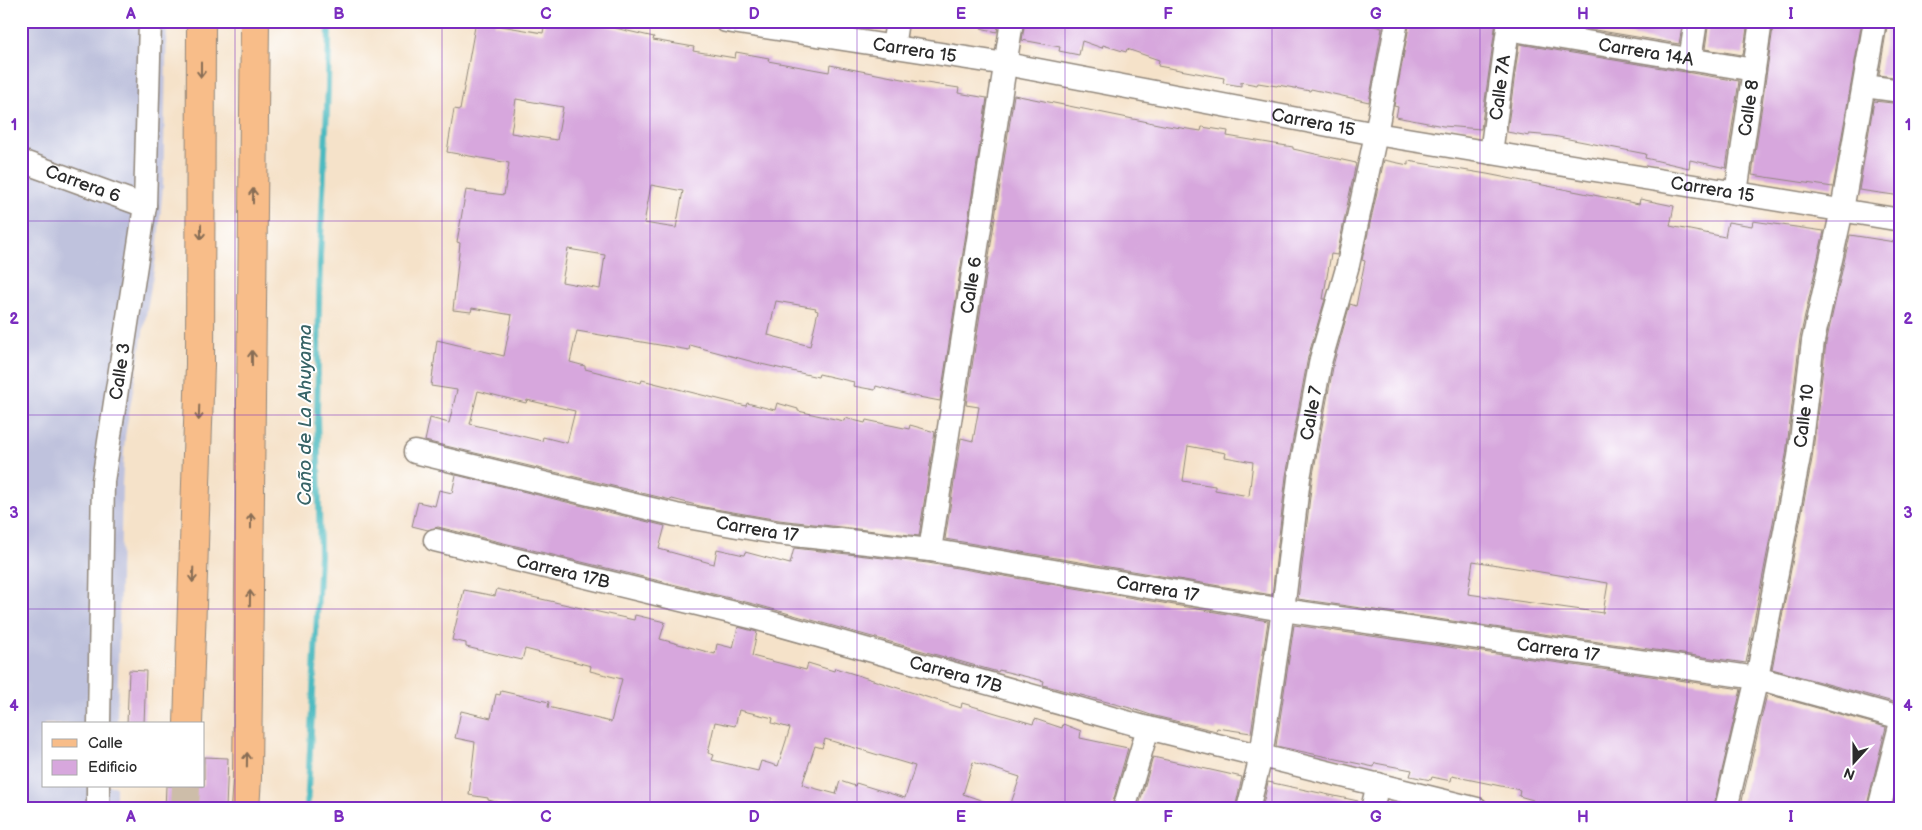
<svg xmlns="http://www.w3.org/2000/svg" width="1922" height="830" font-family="'Balsamiq Sans',sans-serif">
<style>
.industrial{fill:#bfc2dd}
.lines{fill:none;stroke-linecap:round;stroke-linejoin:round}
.stream{stroke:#4bbac0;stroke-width:6}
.building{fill:#d7a7dd;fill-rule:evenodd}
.major-tunnel{stroke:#cdbda9;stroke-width:28;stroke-dasharray:28 14;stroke-linecap:butt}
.minor-casing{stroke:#90867a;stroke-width:25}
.major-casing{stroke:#90867a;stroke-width:30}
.minor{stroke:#fff;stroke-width:22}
.major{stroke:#f8bd89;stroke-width:28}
.oneway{stroke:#876d55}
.grid{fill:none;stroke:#7b2cbf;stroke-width:1;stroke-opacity:0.55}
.labels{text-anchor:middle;stroke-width:4;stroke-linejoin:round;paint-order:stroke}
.street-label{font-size:18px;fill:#2b2b2b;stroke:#fff}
.water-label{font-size:19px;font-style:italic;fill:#386467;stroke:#fff}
.neatline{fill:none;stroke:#7b2cbf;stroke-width:2}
.grid-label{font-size:16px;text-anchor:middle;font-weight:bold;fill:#7b2cbf}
</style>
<rect width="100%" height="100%" fill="#fff"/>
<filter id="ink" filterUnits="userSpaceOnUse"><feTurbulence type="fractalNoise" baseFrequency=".02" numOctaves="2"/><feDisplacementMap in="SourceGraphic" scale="10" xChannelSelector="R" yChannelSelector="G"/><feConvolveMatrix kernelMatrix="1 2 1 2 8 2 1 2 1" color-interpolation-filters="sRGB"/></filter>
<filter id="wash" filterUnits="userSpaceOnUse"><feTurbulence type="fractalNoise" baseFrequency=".0096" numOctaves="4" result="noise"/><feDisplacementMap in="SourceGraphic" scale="20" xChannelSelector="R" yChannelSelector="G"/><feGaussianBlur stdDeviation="1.12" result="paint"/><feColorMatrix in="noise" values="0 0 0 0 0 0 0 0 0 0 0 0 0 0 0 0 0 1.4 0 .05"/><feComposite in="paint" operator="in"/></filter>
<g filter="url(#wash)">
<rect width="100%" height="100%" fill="#f5e2c9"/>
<path class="industrial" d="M21,21H167L163,186L157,252L125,436L122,484L117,724H44V786H116V809H21Z"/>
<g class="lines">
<path class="stream" d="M307,809L320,555L317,411L320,255L328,88L329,21"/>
</g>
<g id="blocks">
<path class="building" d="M476,21H495V25L543,33L545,21H594L593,23L654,37L653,40L694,47L693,51L735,58L736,52L769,58L768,61L829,72L830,65L913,81L959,88L958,93L987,98L940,401L908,395L876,386L875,390L853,386L854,382L819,374L818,377L761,364L690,345L689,350L577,331L570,362L585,366V369L641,383L642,380L746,406L747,403L775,410L777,403L798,409V411L844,421L845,418L865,423L866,420L909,429L910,425L935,432L919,536L779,520L704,507L672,499L671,500L425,441L430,418L449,423L457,390L431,386L437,340L504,356L512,315L472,308L471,312L453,310L460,243L457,242L466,190L504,195L509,163L447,152L454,109L460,110ZM516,99L563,107L557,140L511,133ZM651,185L683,191L676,228L644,223ZM568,249L605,255L600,289L562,282ZM776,301L816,308L815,310L818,311L810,346L768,335ZM478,391L526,403L527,400L575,411L567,443L543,437L542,441L470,424Z
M982,21H999L997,32L981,28Z
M1025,21H1354L1382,28L1369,102L1311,89L1310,91L1278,85L1277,86L1258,83L1257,85L1241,82V86L1223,83L1224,78L1158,66L1159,60L1127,49L1126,52L1103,45L1102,48L1082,41L1079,55L1059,51L1060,47L1022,40Z
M1410,21H1496L1481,129L1443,126L1396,117L1398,107L1394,106Z
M1541,21H1683L1679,44Z
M1709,21H1748L1743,55L1705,49Z
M1774,21H1862L1833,187L1752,175Z
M1888,21H1901V78L1879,75Z
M1519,44L1739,81L1726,168L1690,160L1689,168L1645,158L1646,154L1553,136L1529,134V136L1507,132Z
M1014,95L1168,126L1201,131L1202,127L1228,131L1227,136L1293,147V149L1356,163L1337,255L1331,254L1323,299H1325L1308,357L1286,476L1272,595L945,539L961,438L973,441L979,407L966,405ZM1188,446L1226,453L1225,457L1253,462L1249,496L1215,490V486L1183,481Z
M1874,101L1901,104V196L1859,190Z
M1384,160L1408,165V161L1487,174L1639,204L1640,199L1674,206L1670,226L1725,237L1728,222L1752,226L1753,221L1824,231L1800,338L1786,455L1746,663L1298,599L1312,480L1334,362L1350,304L1356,306L1365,261L1362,260ZM1473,561L1608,583L1603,613L1468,594Z
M1850,235L1901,243V655L1894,684L1901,685V704L1772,669L1812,459L1826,343Z
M456,475L665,526L659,549L714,564L717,549L744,555L745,552L790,564L794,548L928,563L1268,621L1251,733L1217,728L1216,731L1151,715L1130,708L1043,685L1044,681L999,670L998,672L754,604L438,527L428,530L412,526L418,502L435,506L439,490L452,493Z
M497,589L634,620L635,615L665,622L660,639L715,654L717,644L733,648L738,627L757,632L752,656L806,670L808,663L834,671L835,668L961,708L962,703L1033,724L1035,719L1062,728L1063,724L1081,731L1080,738L1128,748L1111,809H1009L1020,777L973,762L963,794L998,806V809H791L770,802L768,809H510L511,805L488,800V798L469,795L475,742L455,738L461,711L491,718L496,694L500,695L501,691L549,702L548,707L611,722L622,679L590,671L591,666L525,649L522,660L466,647V643L452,640L464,590L495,596ZM739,710L773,718L772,723L790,728L778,766L761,761L758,771L712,760L714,755L708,753L715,722L735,726ZM825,739L915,766L905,798L856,783L855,786L840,781L836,794L802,785L815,746L822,748Z
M1294,625L1741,689L1713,809H1572L1533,801V800L1519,796L1520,790L1452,776L1451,781L1432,777L1431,780L1410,776L1412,770L1375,763L1374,767L1276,746Z
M129,670L146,671L144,724H127Z
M1767,694L1886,727L1866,809H1740Z
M204,757L228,758L226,809H165L166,786H204Z
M1153,757L1242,777L1235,809H1138Z
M1901,777V809H1893Z
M1268,782L1358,801L1357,809H1262Z"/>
</g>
</g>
<g filter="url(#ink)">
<use href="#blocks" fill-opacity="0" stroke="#90867a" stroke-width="1"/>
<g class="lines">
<path class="major-tunnel" d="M185,809L186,786"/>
<g class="minor-casing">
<g id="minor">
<path id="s1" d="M726,21L1006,64L1376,134L1901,220"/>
<path id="s2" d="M1508,29L1754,70"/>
<path d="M893,47L897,21"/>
<path d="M1690,60L1696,21"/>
<path d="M1865,86L1901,91"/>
<path id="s3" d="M1491,153L1509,21"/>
<path id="s4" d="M21,161L145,206"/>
<path id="s5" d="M1736,193L1761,21"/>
<path id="s6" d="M415,452L676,515L777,533L930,550L1283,610L1757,678L1901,718"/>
<path id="s7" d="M435,540L751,617L1148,728L1477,809"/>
<path id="s8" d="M930,550L1012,21"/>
<path id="s9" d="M99,724L103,481L145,206L150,21"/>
<path d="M98,809V786"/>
<path d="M1124,809L1148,728"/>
<path id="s10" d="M1248,809L1261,756L1283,610L1299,478L1321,359L1348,265L1376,134L1397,21"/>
<path d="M1372,809L1378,784"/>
<path id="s11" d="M1726,809L1757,678L1799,457L1813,341L1842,210L1875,21"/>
<path d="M1879,809L1901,722"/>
</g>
</g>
<g class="major-casing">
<path id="major" d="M188,724L200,364L201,21
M245,809L247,778L255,21"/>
</g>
<use href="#minor" class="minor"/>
<use href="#major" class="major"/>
</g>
<defs><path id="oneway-shaft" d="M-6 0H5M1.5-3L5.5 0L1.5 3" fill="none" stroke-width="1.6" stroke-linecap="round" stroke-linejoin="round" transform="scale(1.25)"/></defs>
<g class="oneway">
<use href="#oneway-shaft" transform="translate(201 70) rotate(90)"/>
<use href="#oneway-shaft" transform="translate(253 196) rotate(-90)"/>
<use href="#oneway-shaft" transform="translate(201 232) rotate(90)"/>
<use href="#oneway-shaft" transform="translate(252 358) rotate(-90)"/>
<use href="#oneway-shaft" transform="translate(199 413) rotate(92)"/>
<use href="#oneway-shaft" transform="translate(251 521) rotate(-90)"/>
<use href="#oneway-shaft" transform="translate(193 575) rotate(92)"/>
<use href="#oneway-shaft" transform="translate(250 598) rotate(-89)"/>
<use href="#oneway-shaft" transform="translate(247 760) rotate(-89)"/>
</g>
</g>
<path class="grid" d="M235,21V809M442,21V809M650,21V809M857,21V809M1065,21V809M1272,21V809M1480,21V809M1687,21V809M21,221H1901M21,415H1901M21,609H1901"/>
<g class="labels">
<g class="street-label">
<text dy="6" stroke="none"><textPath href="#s1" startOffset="191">Carrera 15</textPath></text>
<text dy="6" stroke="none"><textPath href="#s2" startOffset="140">Carrera 14A</textPath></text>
<text dy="6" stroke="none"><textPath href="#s3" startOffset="66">Calle 7A</textPath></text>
<text dy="6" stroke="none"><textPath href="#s5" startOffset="86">Calle 8</textPath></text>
<text dy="6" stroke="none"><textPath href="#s1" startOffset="596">Carrera 15</textPath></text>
<text dy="6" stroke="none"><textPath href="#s4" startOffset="66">Carrera 6</textPath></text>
<text dy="6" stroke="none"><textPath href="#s1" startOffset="1001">Carrera 15</textPath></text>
<text dy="6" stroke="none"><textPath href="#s8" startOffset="268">Calle 6</textPath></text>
<text dy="6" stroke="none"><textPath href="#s9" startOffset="354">Calle 3</textPath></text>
<text dy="6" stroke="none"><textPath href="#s10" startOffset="401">Calle 7</textPath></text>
<text dy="6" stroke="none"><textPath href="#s11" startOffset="401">Calle 10</textPath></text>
<text dy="6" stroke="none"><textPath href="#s6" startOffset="351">Carrera 17</textPath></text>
<text dy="6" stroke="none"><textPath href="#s7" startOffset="132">Carrera 17B</textPath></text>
<text dy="6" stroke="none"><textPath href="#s6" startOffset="756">Carrera 17</textPath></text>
<text dy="6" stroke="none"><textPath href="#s6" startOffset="1161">Carrera 17</textPath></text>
<text dy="6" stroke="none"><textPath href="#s7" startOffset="538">Carrera 17B</textPath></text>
</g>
<g class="water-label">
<text transform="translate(304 415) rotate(-90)" y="7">Caño de La Ahuyama</text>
</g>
</g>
<rect width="1922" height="830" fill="none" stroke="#fff" stroke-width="55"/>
<rect x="42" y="722" width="162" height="65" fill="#ffffff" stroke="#aaaaaa"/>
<rect x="52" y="739" width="25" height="8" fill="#f8bd89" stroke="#aaaaaa"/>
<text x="88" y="748" font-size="15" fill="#2b2b2b">Calle</text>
<rect x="52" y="760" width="25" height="15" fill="#d7a7dd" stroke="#aaaaaa"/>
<text x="88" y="772" font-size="15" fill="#2b2b2b">Edificio</text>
<g transform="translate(1854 762) rotate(201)" stroke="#ffffff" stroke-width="4" paint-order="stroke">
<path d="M0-4L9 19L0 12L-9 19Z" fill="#2b2b2b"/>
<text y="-8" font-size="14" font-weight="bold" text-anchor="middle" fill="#2b2b2b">N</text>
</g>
<rect x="28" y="28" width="1866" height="774" class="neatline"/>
<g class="grid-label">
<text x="131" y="19">A</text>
<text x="339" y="19">B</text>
<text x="546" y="19">C</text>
<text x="754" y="19">D</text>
<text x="961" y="19">E</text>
<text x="1168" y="19">F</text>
<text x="1376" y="19">G</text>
<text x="1583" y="19">H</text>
<text x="1791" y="19">I</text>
<text x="14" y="130">1</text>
<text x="1908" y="130">1</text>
<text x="14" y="324">2</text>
<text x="1908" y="324">2</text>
<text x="14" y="518">3</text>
<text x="1908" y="518">3</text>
<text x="14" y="711">4</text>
<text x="1908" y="711">4</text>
<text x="131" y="822">A</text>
<text x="339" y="822">B</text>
<text x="546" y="822">C</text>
<text x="754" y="822">D</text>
<text x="961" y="822">E</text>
<text x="1168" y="822">F</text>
<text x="1376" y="822">G</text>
<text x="1583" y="822">H</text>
<text x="1791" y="822">I</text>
</g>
</svg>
